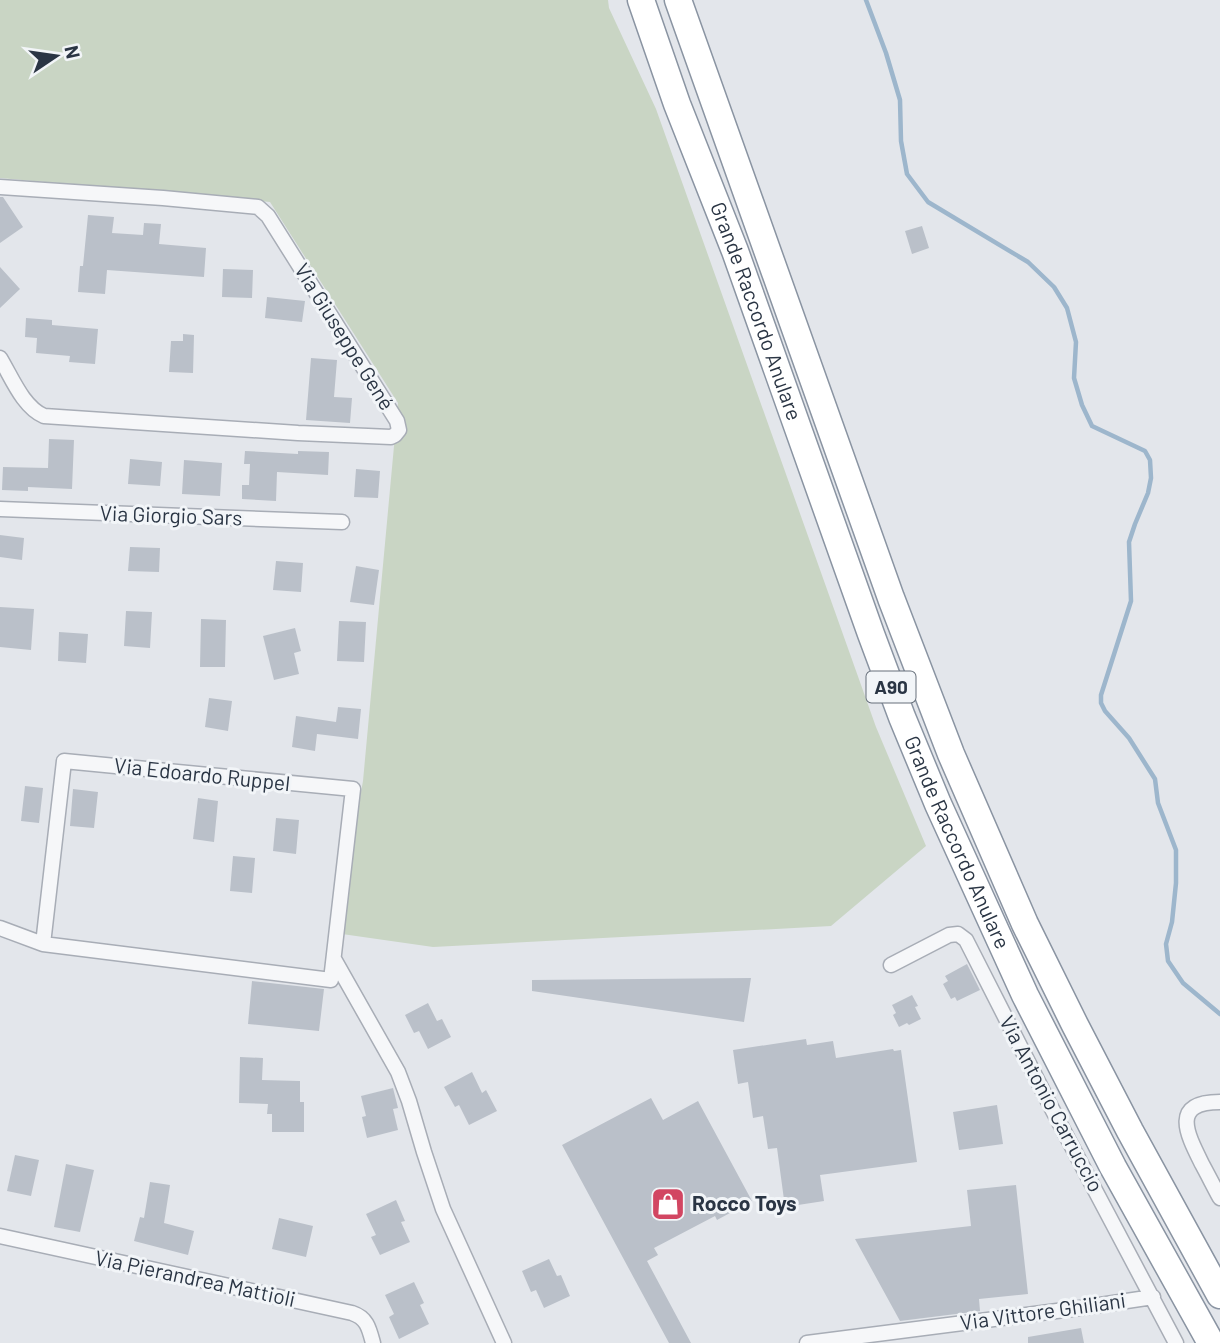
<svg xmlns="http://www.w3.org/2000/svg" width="1220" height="1343" font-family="Barlow,sans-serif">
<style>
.green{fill:#c9d5c4}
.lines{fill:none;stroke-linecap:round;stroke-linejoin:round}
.stream{stroke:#9db6cc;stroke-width:4.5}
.building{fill:#bac0c9}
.street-casing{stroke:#a8adb6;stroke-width:17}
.highway-casing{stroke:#8a94a2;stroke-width:29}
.street{stroke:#f6f7f9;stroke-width:14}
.highway{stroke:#fff;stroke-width:26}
.labels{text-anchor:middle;stroke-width:6;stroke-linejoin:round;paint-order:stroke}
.shield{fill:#f2f5f8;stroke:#666f7a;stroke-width:2}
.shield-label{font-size:19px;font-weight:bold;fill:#2a3544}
.street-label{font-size:21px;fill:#2a3544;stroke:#f2f5f8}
.poi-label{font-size:21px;font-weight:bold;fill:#2a3544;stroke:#f2f5f8;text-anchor:start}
</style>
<rect width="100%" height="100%" fill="#e3e6eb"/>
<path class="green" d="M0,0H608L609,8L656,109L876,727L926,846L831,926L433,947L335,933L363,781L398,403L270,202L0,178Z"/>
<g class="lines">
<path class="stream" d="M866,0L886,53L900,100L901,141L907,174L928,202L1028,262L1054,287L1067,308L1076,342L1074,378L1082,405L1092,426L1145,451L1150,460L1151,478L1148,493L1135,524L1129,542L1131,601L1101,695V703L1105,711L1129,738L1155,779L1158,803L1176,850V883L1172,922L1166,944L1168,961L1183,983L1220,1014"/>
</g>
<path class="building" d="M0,197H3L23,227L0,243Z
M88,215L114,217L112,233L143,235L144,223L161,224L159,244L206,248L204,277L107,270L105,294L78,292L80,266H83Z
M922,226L929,248L912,254L905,231Z
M0,267L20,289L0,308Z
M223,269L253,270L252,298L222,297Z
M267,297L305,301L302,322L265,318Z
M26,318L52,320V325L98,329L95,364L69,362L70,356L36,353L37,338L25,337Z
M183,334L194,335L193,373L169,372L171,341H183Z
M311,358L337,360L334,397L352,398L350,423L306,420Z
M49,439L74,440L72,489L28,487V491L2,490L3,467L48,468Z
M245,451L298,454V451L329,452L328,475L277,472L276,501L242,499V485H249L250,464H244Z
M130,459L162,462L160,486L128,484Z
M184,460L222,463L220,496L182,494Z
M356,469L380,471L378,498L354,497Z
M0,535L24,538L22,560L0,557Z
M130,547L160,548L159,572L128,571Z
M276,561L303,563L301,592L273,590Z
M356,566L379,570L374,605L350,602Z
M0,607L34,609L31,650L0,647Z
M126,611L152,612L150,648L124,646Z
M201,619L226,620L225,667H200Z
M339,621L366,622L364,662L337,661Z
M295,628L301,651L294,653L299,674L274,680L263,636Z
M59,632L88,634L86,663L58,661Z
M209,698L232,701L228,731L205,727Z
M338,707L361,709L358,739L317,734L315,751L292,747L296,716L336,722Z
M25,786L43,788L39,823L21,821Z
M73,789L98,792L94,828L70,826Z
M198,798L218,801L214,842L193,839Z
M276,818L299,820L296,854L273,851Z
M233,856L255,858L252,893L230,891Z
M967,964L980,990L957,1001L955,997L951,999L943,984L948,981L945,976Z
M751,978L744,1022L532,991V980Z
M252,981L324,989L319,1031L248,1024Z
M912,995L918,1006L915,1007L921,1019L909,1025L907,1023L899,1027L893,1015L896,1013L892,1005Z
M428,1003L437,1021L442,1019L451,1037L428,1049L419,1031L414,1033L405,1015Z
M806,1039L807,1045L833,1041L836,1058L893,1049L894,1051L901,1050L917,1162L820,1175L824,1201L785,1207L777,1148L768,1149L763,1116L753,1118L748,1082L738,1084L733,1050Z
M240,1057L263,1058L262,1080L300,1081V1102H304V1132H272V1114H267L268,1104L239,1103Z
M472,1072L482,1093L486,1090L497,1111L469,1125L459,1105L455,1107L444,1087Z
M393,1088L398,1108L393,1109L398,1130L367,1138L362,1117L366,1116L361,1096Z
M651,1098L663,1120L698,1101L752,1201L717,1220L715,1216L654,1248L658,1255L647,1261L691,1343H669L562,1145Z
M997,1105L1003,1144L959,1150L953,1112Z
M15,1155L39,1160L31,1196L7,1191Z
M66,1164L94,1170L80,1232L54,1227Z
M150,1182L170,1185L164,1223L194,1231L188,1255L134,1241L140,1217L144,1218Z
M1016,1185L1028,1294L979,1299L980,1311L900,1321L855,1239L971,1226L967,1190Z
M396,1200L405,1221L401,1222L410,1242L380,1255L371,1237L376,1235L366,1214Z
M279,1218L313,1226L306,1257L272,1249Z
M549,1259L557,1276L561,1275L570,1296L544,1308L536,1290L531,1292L522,1271Z
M414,1282L424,1303L420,1305L429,1324L399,1339L389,1317L394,1314L385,1295Z
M1081,1328L1084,1343H1028V1337Z"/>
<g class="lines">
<g class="street-casing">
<path id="street" d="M0,187L163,198L258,207L268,216L397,421L399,430L395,435L391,437L298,433L44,416C23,407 12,378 0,358
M0,509L342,522
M0,928L43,944L331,980L353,789L64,761L43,944
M334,959L398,1072L409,1101L424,1152L443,1209L504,1343
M891,965L949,935L958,934L966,940L1051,1107L1176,1343
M1220,1102C1170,1102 1187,1134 1202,1164C1208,1175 1214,1187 1220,1198
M0,1236L352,1313C367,1318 369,1328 373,1343
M807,1343L1080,1308L1153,1297"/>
</g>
<g class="highway-casing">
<g id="highway">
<path id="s1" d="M641,0L677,104L735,251L871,634L902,717L938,804L1025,995L1113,1167L1211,1343"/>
<path d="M678,0L891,598L951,754L1025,924L1075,1025L1130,1131L1220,1295"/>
</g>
</g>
<use href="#street" class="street"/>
<use href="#highway" class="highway"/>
</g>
<defs>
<g id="shop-square" transform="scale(1.75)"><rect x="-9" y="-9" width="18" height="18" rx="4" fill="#d24662" stroke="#f2f5f8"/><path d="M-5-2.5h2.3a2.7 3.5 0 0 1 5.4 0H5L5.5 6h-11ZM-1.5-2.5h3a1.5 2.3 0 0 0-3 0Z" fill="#fff"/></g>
</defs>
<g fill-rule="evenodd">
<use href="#shop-square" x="668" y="1204"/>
</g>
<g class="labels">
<rect class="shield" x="866.5" y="671.5" width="49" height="31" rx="5"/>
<g class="shield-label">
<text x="891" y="694">A90</text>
</g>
<g class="street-label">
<text dy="7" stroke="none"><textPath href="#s1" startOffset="332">Grande Raccordo Anulare</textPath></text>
<text transform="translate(344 337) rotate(58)" y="7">Via Giuseppe Gené</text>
<text transform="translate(171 516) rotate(2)" y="7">Via Giorgio Sars</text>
<text transform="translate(202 775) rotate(6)" y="7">Via Edoardo Ruppel</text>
<text dy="7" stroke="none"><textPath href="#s1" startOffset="900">Grande Raccordo Anulare</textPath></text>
<text transform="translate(1051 1104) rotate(62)" y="7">Via Antonio Carruccio</text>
<text transform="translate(195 1279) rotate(12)" y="7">Via Pierandrea Mattioli</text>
<text transform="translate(1043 1312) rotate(-8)" y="7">Via Vittore Ghiliani</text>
</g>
<g class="poi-label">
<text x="692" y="1211">Rocco Toys</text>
</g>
</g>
<g transform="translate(56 56) rotate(77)" stroke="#f2f5f8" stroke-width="5" paint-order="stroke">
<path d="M0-5L12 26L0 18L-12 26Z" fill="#2a3544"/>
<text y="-10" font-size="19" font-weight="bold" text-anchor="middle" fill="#2a3544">N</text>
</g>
</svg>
